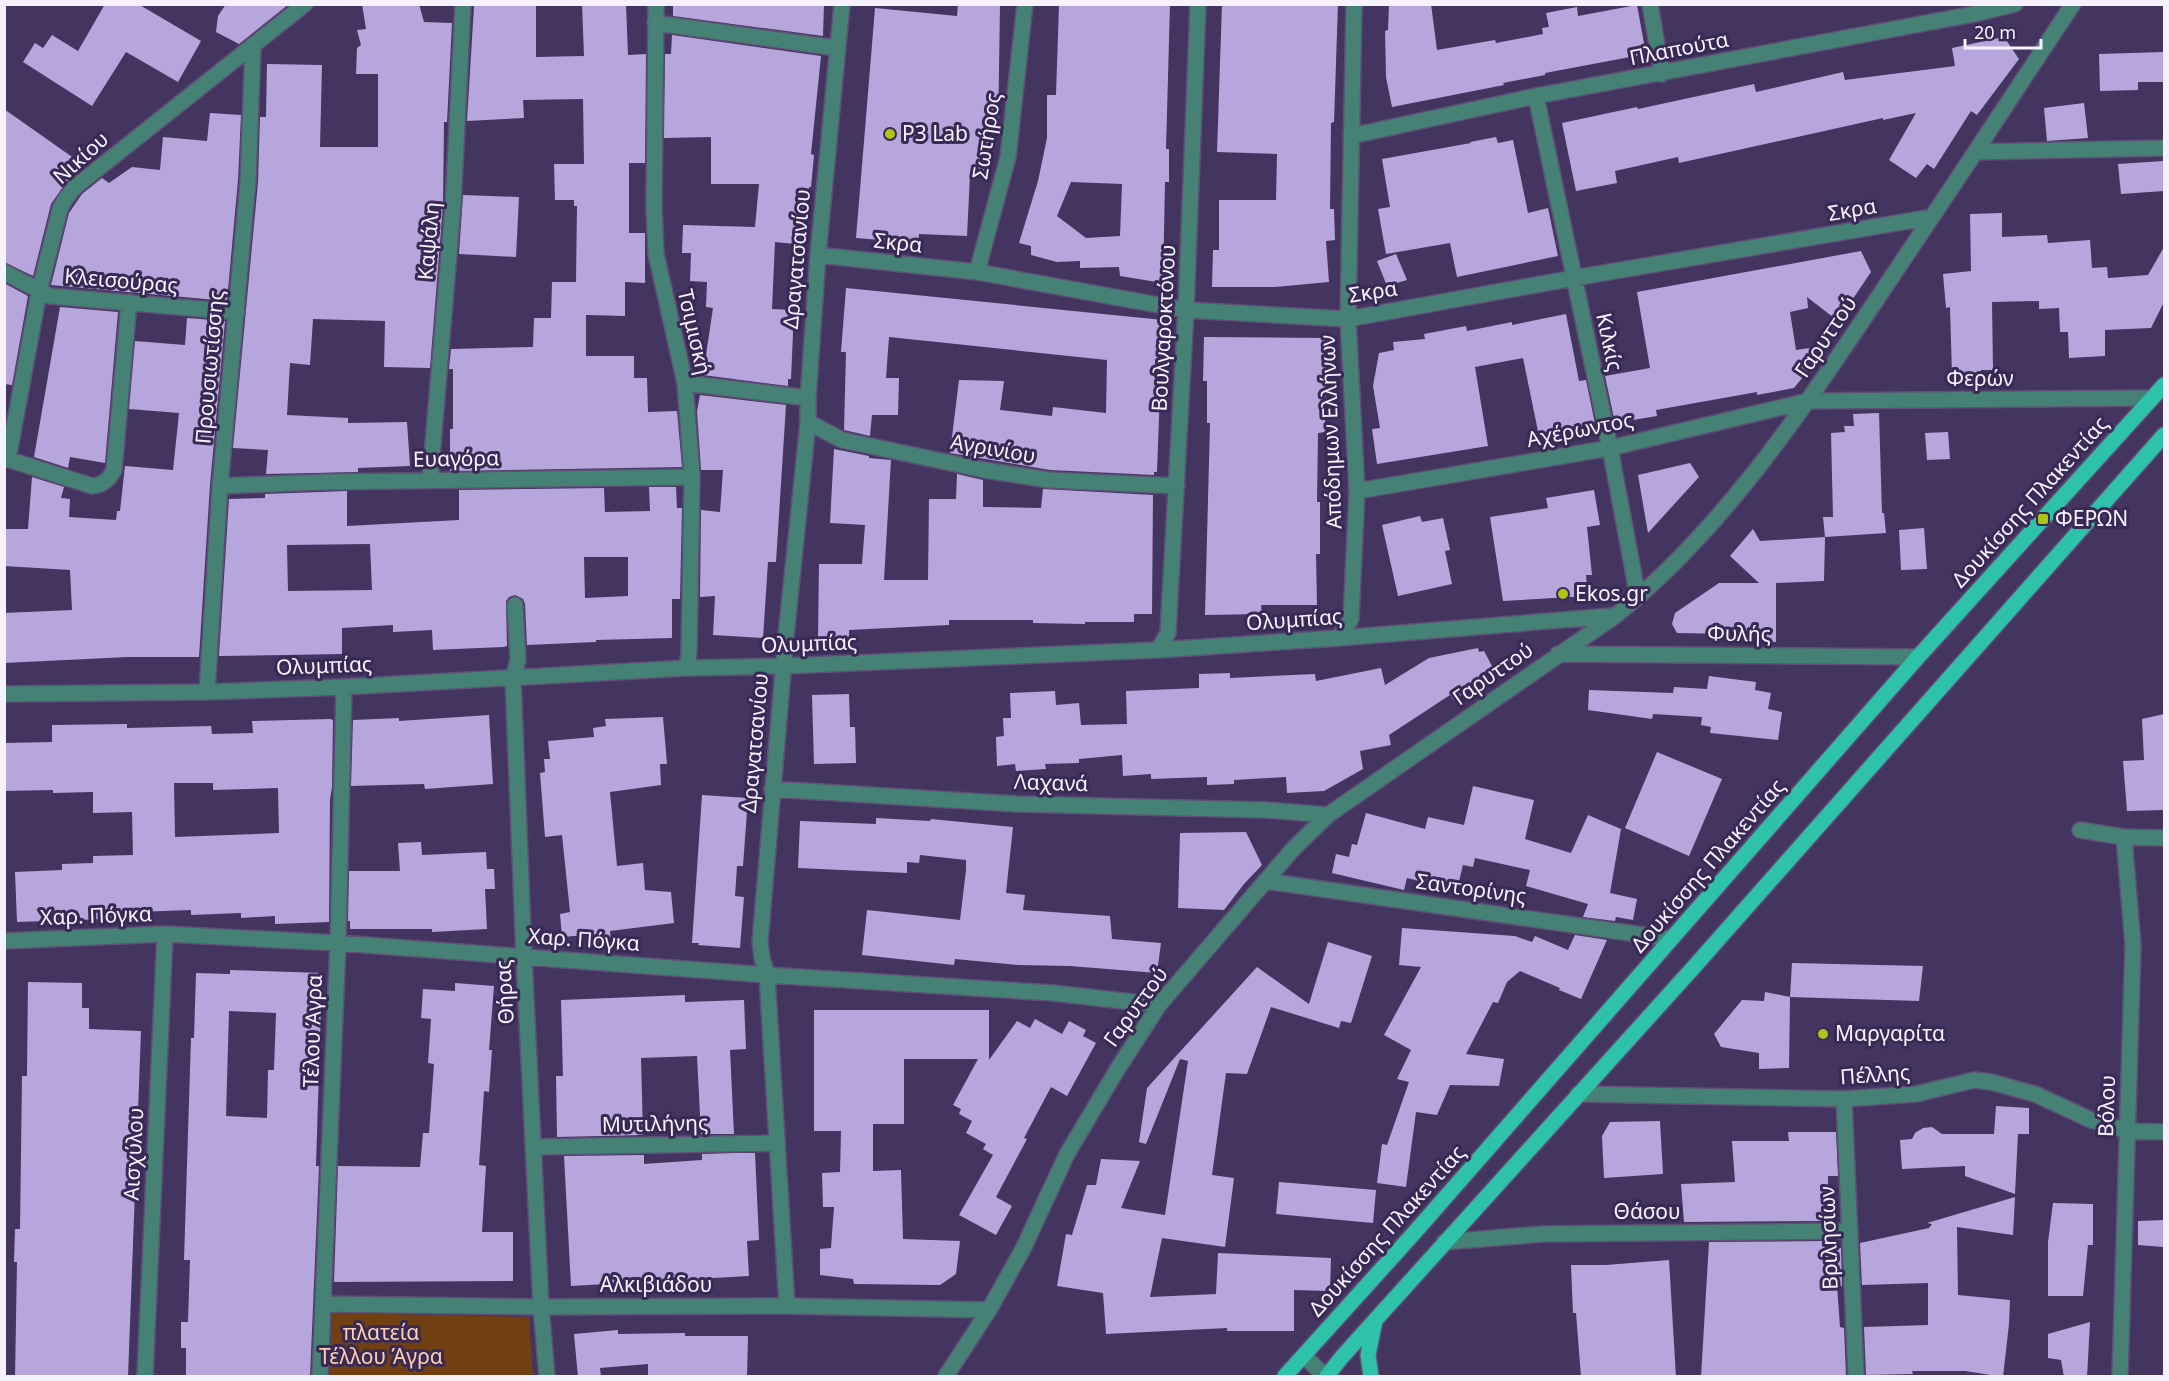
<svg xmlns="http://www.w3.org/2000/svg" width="2169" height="1381" font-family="'Noto Sans',sans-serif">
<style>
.green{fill:#704013}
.building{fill:#b7a6db;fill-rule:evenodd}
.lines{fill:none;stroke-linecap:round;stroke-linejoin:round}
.minor-casing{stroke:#5d4f76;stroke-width:18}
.major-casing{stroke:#5d4f76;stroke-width:18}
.minor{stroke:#458175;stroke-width:15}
.major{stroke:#2ec2ab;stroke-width:15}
.poi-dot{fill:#abc614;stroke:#392955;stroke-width:2}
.labels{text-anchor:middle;stroke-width:6;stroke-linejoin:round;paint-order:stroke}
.street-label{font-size:21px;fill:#f5f2fd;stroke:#392955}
.poi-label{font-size:21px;fill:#f5f2fd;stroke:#392955;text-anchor:start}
.park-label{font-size:21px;fill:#fed0ac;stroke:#392955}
</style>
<rect width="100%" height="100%" fill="#443460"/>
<path class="green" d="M332,1313L529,1317L533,1376H329Z"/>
<path class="building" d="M105,4H138L201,41L178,82L126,52L92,106L23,62L35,43L43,48L52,35L78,51Z
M226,4H289L239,44L216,32L218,16Z
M362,4H419L424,22L452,23L447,122H444L443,205L430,368L384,367L385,321L313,319L310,365L290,363L287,415L348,418V423L407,422L410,466L358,468V472L266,474L268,450L233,448L258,182L260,117H266L267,64L322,65L320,147H378V74H356L357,48L361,45L357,30L366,29Z
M582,4H626L628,55L646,54L645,163H629V233H645V283L625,282V316L586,315V356H634V378H647L648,412L677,411L682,467L450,471V429H453V369H449L451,349L533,347L534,318H551L552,282H576L577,206H574V200H555L554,164H584L583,99L523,100L524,118L467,121L474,6L536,5V57L584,56Z
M673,4H824L823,36L673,16Z
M958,4H1000L998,136L991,135L989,175H970L967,236L919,234L918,243L856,238L875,8L957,16Z
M1059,4H1170L1166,149H1169V182H1165L1163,283L1120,276L1119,267L1080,268V261L1057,262L1031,255V246L1019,243L1038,181L1047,138V95H1056ZM1071,182L1122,184L1120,236L1086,238L1057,216Z
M1222,4H1338L1334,122L1331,123L1330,209H1334L1335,240L1326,241L1329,282L1275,287H1212L1213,250H1219V200H1276L1277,154L1217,152Z
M1389,4H1431L1437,50L1495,40L1496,43L1543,34L1542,28L1549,27L1546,13L1577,7L1578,16L1637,5L1646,54L1545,73V75L1503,83L1504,85L1392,107L1386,77L1385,31L1388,30Z
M672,35L821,56L811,154L814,155L811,187H809L804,245L775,242L772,309L794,310L791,379H788V386L703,375L713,308L706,307L707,282L690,281L691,253H682L683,225L755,227L759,184H711V137L664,138L665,54H671Z
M2004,37L2019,59L1977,115L1971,111L1934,169L1927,164L1916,178L1889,160L1916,113L1883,120V118L1679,163L1678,157L1615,171L1617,183L1576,191L1562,123L1637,107L1638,109L1754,84L1756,92L1843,72L1845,80L1955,66L1952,48Z
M2164,52V82H2138V90L2100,91L2099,54Z
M2084,103L2088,138L2047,141L2044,108Z
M4,109L85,166L67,181L51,204L33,276L4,262Z
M210,113L241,115L238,180L227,301L51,285L69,213L82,194L102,178L109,183L132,167L160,170L163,137L207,141Z
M1496,137L1498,143L1513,140L1528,213L1548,208L1558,256L1457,277L1450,243L1386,254L1378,209L1390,207L1382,159L1471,143L1470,142Z
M2164,161V191L2121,194L2118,164Z
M463,195L519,197L516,257L459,254Z
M2002,213V237L2047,235L2048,243L2090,240L2092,268L2107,267L2108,278L2148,275L2164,247V302L2151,328L2105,330V356L2069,358L2068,332H2060L2059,308L2039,309V301L1992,302L1993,370H1981V374L1952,375L1950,307L1946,308L1943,274L1971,271L1970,214Z
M1861,251L1871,272L1838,321L1807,297L1808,308L1790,312L1796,350L1810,348L1811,367L1794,388L1757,395V392L1656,410L1657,416L1615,423L1605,376L1650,368L1637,292Z
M1396,254L1407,280L1387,286L1377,261Z
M4,283L28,296L12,385L4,384Z
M846,288L1163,320L1155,390H1160L1157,472H1154V475L1050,470L950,453L959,380L1004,381L1000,410L1052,416L1053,407L1106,413L1107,360L889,337L886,378H899L898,415H872L870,436L844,430L846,352H841Z
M60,307L118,312L105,463L70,457L68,468L34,457Z
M1566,314L1579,381L1586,380L1595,424L1539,436L1523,358L1475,367L1488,446L1377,464L1372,429L1380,428L1373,386L1379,353L1394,350L1393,342L1425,339L1424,334L1466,326L1467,331L1512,322V325Z
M187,318L225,321L210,485L199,657H128L4,663V613L72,610L70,570L4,566V529H28L32,477L64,487L61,498L70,499L69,517L116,520L117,511H120L125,466L173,470L179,413L129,409L135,341L185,345Z
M1204,337L1326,338L1325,432L1318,433L1317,502H1320V554H1316L1317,605H1261L1262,614L1205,615L1210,423H1207V381H1203Z
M700,395L786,405L776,562H768L763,638L713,635L715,596L700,597L701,510L720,512L723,470H701L697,411Z
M1879,413L1882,513H1884L1886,533L1825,537L1823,517H1833L1831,433L1845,432L1844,426H1854L1853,414Z
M1948,432L1950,459L1927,460L1925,433Z
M834,449L869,456V458L891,460L884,580H928L929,499H956L957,474L983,480V507L1041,508L1043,489L1153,495L1152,614H1134V622H1085V624L1033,623V620H949V625L849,630V637H818L819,564H862L865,525L830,523Z
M1690,463L1699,477L1648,533L1638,475Z
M649,487H676L677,508H682L680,599H672V638L596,640V642L527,645L525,604L523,599L515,595L509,597L506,601L507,646L503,647L433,650L432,630L393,632V625L342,628V654L219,656L229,499L265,498V494L347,491V526L459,520V490L604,488L605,512L650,511ZM370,544L372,590L288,591L287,545ZM584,557H628V596L585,598Z
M1594,490L1600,525L1587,527L1592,575H1586L1588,596L1503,601L1490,517L1548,508L1546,498Z
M1420,516L1422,522L1443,518L1450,550L1445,551L1452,584L1398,596L1382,525Z
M1924,528L1927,569L1901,570L1899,530Z
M1753,529L1760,541L1825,537L1824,581L1776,583V642H1729V634L1677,633L1672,624L1675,613L1719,583H1759L1730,556Z
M1478,648L1479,652L1484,651L1493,668L1479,676L1483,680L1454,701L1450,695L1389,735L1391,745L1360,751L1363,769L1324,791L1287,793L1286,777L1234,780V784L1207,785V777L1151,779V774L1123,776L1122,755L1079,759V763L1045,764L1046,769L1016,771L1015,764L997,766L996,737L1004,736L1003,718H1011L1010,693L1055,691L1056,705L1079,703L1081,725L1127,724L1126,691L1199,688V674L1230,673V678L1315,674L1316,681L1381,668L1385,685L1429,658Z
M1709,676L1756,682L1755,690L1771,693L1768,709L1782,712L1778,740L1710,733L1711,727L1701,725L1702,717L1653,714L1652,719L1588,710L1589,690L1673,693L1674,687L1707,689Z
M849,694L850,727H855L856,763L814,764L812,695Z
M2164,714V810L2127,811L2123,761L2144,760L2142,719Z
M489,715L493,784L425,789L424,784L351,786L353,720L399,718V721Z
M663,717L667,764H660L661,785L610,792L617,866L643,863L645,890L671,892L674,923L610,931L611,941L587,944L586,935L562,937L560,914L570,912L562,835L545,837L540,773L545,772L544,759H550L548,741L594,737L593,728L606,726L605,719Z
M330,719L333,720L332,787L330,800L329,922L275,924V916L241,918V913L191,915V910L135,912V918L17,922L15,872L62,870V864L93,863V856L133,855L132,812L93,813V792L53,793V790L4,791V743L52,742V725L127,724V728L211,726L212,734L253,733L252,721ZM174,783H213V790L278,788L279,833L175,837Z
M1657,752L1722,779L1689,856L1625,828Z
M1473,786L1534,800L1525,839L1571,853L1588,815L1621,829L1610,893L1637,899L1633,920L1616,917L1615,921L1583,917L1588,904L1526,886L1530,870L1475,858L1473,867L1463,865L1457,890L1407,878L1404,890L1332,873L1336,854L1349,857L1352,844L1357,845L1366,813L1425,829L1428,817L1464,825Z
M702,795L748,798L743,866H737L735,896L744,897L740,948L698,945L699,943H692Z
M876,818L930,821L931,819L1013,827L1006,893L1025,895L1023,910L1110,916L1112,939L1161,943L1157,973L1070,966L1018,965L955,959L954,965L862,955L867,910L960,920L966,870V860L920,855L919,863L907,862V873L798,868L800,821L876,824Z
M1246,832L1262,865L1244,884L1224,910L1178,908L1180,833Z
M421,842L422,855L486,852L487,869H494L495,889H485L487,929L432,932V929H350V921H348L349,871H400L398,843Z
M1402,928L1515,936L1532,942L1535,936L1568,950L1575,935L1607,940L1581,999L1559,990L1560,988L1520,971L1507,982L1498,1003L1493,1002L1466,1054L1504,1059L1499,1086L1450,1085L1437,1115L1416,1112L1406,1187L1377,1183L1382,1144L1387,1145L1409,1082L1397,1079L1411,1050L1384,1035L1421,967L1399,965Z
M1328,942L1372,956L1351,1023L1341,1021L1339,1028L1271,1007L1247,1074L1226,1073L1212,1175L1234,1178L1225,1247L1162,1238L1150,1297L1216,1294L1218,1253L1331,1258L1330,1291L1294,1290V1331H1227V1328L1106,1334L1103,1293L1057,1286L1066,1234L1072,1235L1087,1185H1096L1101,1159L1140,1161L1121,1208L1165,1215L1188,1061L1180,1059L1146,1144L1139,1142L1147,1088L1257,967L1309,1004Z
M1792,963L1923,966L1919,1001L1790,997Z
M230,970L322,973L316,1166H319L310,1377H186V1348H181V1322H188L190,1260H184L191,1038H194L196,973L230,974ZM229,1011L276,1013L274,1070H268L267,1118L226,1116Z
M28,982L82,983V1008H89V1029L141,1031L128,1377H15L17,1262H14L15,1229H20L22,1076H27Z
M455,983L494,986L489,1050H492L489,1092L484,1091L479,1165L486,1166L482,1232H513V1281L334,1282L338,1166L420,1167L423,1133H429L434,1064L428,1063L431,1019L421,1018L423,989L455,991Z
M1765,992L1790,997L1789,1068L1759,1069V1053L1721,1047L1714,1034L1742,1000L1764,1001Z
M685,995V1002L744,1000L746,1049L730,1050L734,1134H701L697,1056L641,1058L643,1135L557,1137L556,1076H563L561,1000Z
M814,1010H989V1060L1017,1021L1030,1028L1035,1019L1062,1034L1069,1021L1086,1030L1083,1036L1096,1043L1067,1096L1051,1087L1024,1138L1027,1139L996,1197L1012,1206L996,1235L959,1215L993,1155L983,1149L986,1144L966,1133L972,1121L959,1114L961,1109L953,1105L978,1059H904V1124H873V1171L901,1170L903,1239L960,1241L956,1274L940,1285L854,1284L853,1279L820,1275V1249L831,1248L834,1207H823L822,1173L840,1172L841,1131H814Z
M1996,1106L2029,1108V1134H2018L2015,1194L1965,1176V1166L1902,1169L1900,1140L1912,1139L1915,1133L1923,1128L1932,1127L1942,1134H1994Z
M1660,1121L1663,1174L1604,1178L1602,1136L1610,1122Z
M1788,1132H1836L1838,1176H1828V1221L1684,1222L1681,1184L1735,1182L1732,1141H1789Z
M735,1153H755L759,1240L747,1241L749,1276L571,1286L564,1156L644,1155V1164L702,1160V1154Z
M1279,1182L1376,1190L1373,1223L1276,1214Z
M2015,1197L2013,1235L1957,1227L1958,1295L2010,1300L2009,1324L2003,1377L1965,1371H1912L1913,1374L1866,1375L1864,1327L1928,1325V1283L1862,1285L1860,1243L1929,1228L1932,1224L1927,1223Z
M2053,1203L2093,1204V1245H2088L2083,1296H2048V1242Z
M2164,1220V1247L2138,1245V1221Z
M1828,1241V1251L1841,1248L1842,1286H1837L1840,1327L1844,1328L1846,1375L1701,1377L1709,1242Z
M1669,1260L1676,1377H1581L1576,1313H1573L1571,1265H1606Z
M2090,1322L2087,1377H2064L2061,1360L2048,1358V1334Z
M618,1330V1334L685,1333V1336H748L747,1377H648V1364L600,1368L601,1377H578L574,1334Z"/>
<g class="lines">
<g class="minor-casing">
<path id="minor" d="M656,4L654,208L656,254L685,383L692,477L689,652L687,668
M1650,4L1662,74
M655,23L837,48
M1536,96L1610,448L1638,597
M1351,136L1536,96L1974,14L2015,4
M1977,152L2164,148
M818,255L977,272L1186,310L1348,319L1574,278L1932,217
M4,272L50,296L237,312
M977,272L1008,157L1025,4
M685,383L808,398
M808,422L842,440L984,470L1049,480L1177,486
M4,458L92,486C103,485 109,480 114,470L129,302
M8,459L39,292L60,209L66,198L75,187L305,4
M430,480L453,206L463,4
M220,486L323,482L692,477
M1357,491L1610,448L1808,401L2152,398
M515,605L518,660L513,679L524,957L541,1307L547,1376
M1339,638L1351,619L1357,491L1348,319L1354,4
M1158,650L1168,633L1186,310L1198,4
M1558,654L1918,657
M207,692L220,486L248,181L253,45
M4,694L207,692L344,687L687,668L784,666L1158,650L1339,638L1612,616
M772,789L1017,804L1266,810L1328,815
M2080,830L2124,837L2164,838
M1265,881L1671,939
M4,941L165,934L338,943L767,975L1053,993L1159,1005
M1578,1094L1844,1099L1916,1094L1974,1080L1991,1082L2035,1094L2091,1120L2127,1131L2164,1132
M1844,1099L1856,1376
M534,1147L776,1143
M1444,1242L1543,1234L1850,1231
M324,1304L541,1307L787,1306L989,1310
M787,1306L767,975L762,958L760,942L786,636L808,422V398L818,255L842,4
M1304,1356L1325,1376
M145,1376L165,934
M320,1376L338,943L344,687
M946,1376L989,1310L1023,1249L1067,1154L1117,1070L1159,1005L1293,849L1328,815L1615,616C1721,532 1802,411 1877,299C1943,201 2008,103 2073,4
M2120,1376L2133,945L2124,837"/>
</g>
<g class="major-casing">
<path id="major" d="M1285,1376L1415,1232L1918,657L2164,385
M1327,1376L1341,1358L1693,968L2164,435
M1371,1376L1368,1355L1375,1321"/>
</g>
<use href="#minor" class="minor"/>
<use href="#major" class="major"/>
</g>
<g class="poi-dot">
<circle cx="890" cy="134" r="6"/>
<rect x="2037" y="513" width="12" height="12" rx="3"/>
<circle cx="1563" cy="594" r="6"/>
<circle cx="1823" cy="1034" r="6"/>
</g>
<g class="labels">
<g class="street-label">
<text transform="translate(1679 49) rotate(-11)" y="7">Πλαπούτα</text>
<text transform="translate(987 136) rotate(-81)" y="7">Σωτήρος</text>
<text transform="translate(81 158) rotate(-42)" y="7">Νικίου</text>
<text transform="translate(1852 210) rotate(-10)" y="7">Σκρα</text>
<text transform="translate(429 241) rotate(-85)" y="7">Καψάλη</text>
<text transform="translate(898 243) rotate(6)" y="7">Σκρα</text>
<text transform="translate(797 259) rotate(-85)" y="7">Δραγατσανίου</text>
<text transform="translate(121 281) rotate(5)" y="7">Κλεισούρας</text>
<text transform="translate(1373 292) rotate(-9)" y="7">Σκρα</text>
<text transform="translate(1164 328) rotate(-87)" y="7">Βουλγαροκτόνου</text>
<text transform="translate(694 332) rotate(77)" y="7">Τσιμισκή</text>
<text transform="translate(1826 337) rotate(-56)" y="7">Γαρυττού</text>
<text transform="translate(1609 342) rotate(78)" y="7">Κιλκίς</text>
<text transform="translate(210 367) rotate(-85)" y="7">Προυσιωτίσσης</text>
<text x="1980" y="386">Φερών</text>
<text transform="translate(1580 430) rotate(-11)" y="7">Αχέρωντος</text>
<text transform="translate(1331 432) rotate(-92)" y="7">Απόδημων Ελλήνων</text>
<text transform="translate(993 449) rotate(10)" y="7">Αγρινίου</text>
<text transform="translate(456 459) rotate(-1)" y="7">Ευαγόρα</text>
<text transform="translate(2030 502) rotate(-48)" y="7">Δουκίσσης Πλακεντίας</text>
<text transform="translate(1294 620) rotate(-4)" y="7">Ολυμπίας</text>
<text transform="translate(1739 634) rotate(1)" y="7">Φυλής</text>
<text transform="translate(809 644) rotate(-2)" y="7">Ολυμπίας</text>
<text transform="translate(324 666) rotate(-2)" y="7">Ολυμπίας</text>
<text transform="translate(1493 674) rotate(-35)" y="7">Γαρυττού</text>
<text transform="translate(755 743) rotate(-85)" y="7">Δραγατσανίου</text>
<text transform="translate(1051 783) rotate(2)" y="7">Λαχανά</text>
<text transform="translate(1708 866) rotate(-49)" y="7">Δουκίσσης Πλακεντίας</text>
<text transform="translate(1471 889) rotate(8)" y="7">Σαντορίνης</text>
<text transform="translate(96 916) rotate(-2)" y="7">Χαρ. Πόγκα</text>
<text transform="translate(584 940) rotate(4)" y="7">Χαρ. Πόγκα</text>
<text transform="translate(505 992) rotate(-93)" y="7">Θήρας</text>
<text transform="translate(1136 1007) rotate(-54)" y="7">Γαρυττού</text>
<text transform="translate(313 1031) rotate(-88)" y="7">Τέλου Άγρα</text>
<text transform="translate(1875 1075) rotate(-4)" y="7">Πέλλης</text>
<text transform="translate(2107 1106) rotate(-88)" y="7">Βόλου</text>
<text transform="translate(655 1124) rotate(-1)" y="7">Μυτιλήνης</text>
<text transform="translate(134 1154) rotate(-87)" y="7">Αισχύλου</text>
<text x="1647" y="1219">Θάσου</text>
<text transform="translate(1387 1231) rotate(-48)" y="7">Δουκίσσης Πλακεντίας</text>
<text transform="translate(1829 1238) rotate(-92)" y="7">Βριλησίων</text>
<text x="656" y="1292">Αλκιβιάδου</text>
</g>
<g class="poi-label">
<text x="902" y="141">P3 Lab</text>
<text x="2055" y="526">ΦΕΡΩΝ</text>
<text x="1575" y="601">Ekos.gr</text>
<text x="1835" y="1041">Μαργαρίτα</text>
</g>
<g class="park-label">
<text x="381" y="1340">πλατεία<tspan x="381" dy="24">Τέλλου Άγρα</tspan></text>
</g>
</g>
<rect width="2169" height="1381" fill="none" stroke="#f5f2fd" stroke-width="12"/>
<path d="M1965 39v9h76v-9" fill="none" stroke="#f5f2fd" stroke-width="3"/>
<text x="1974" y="39" font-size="18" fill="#f5f2fd" stroke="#392955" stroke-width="4.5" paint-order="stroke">20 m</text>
</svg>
